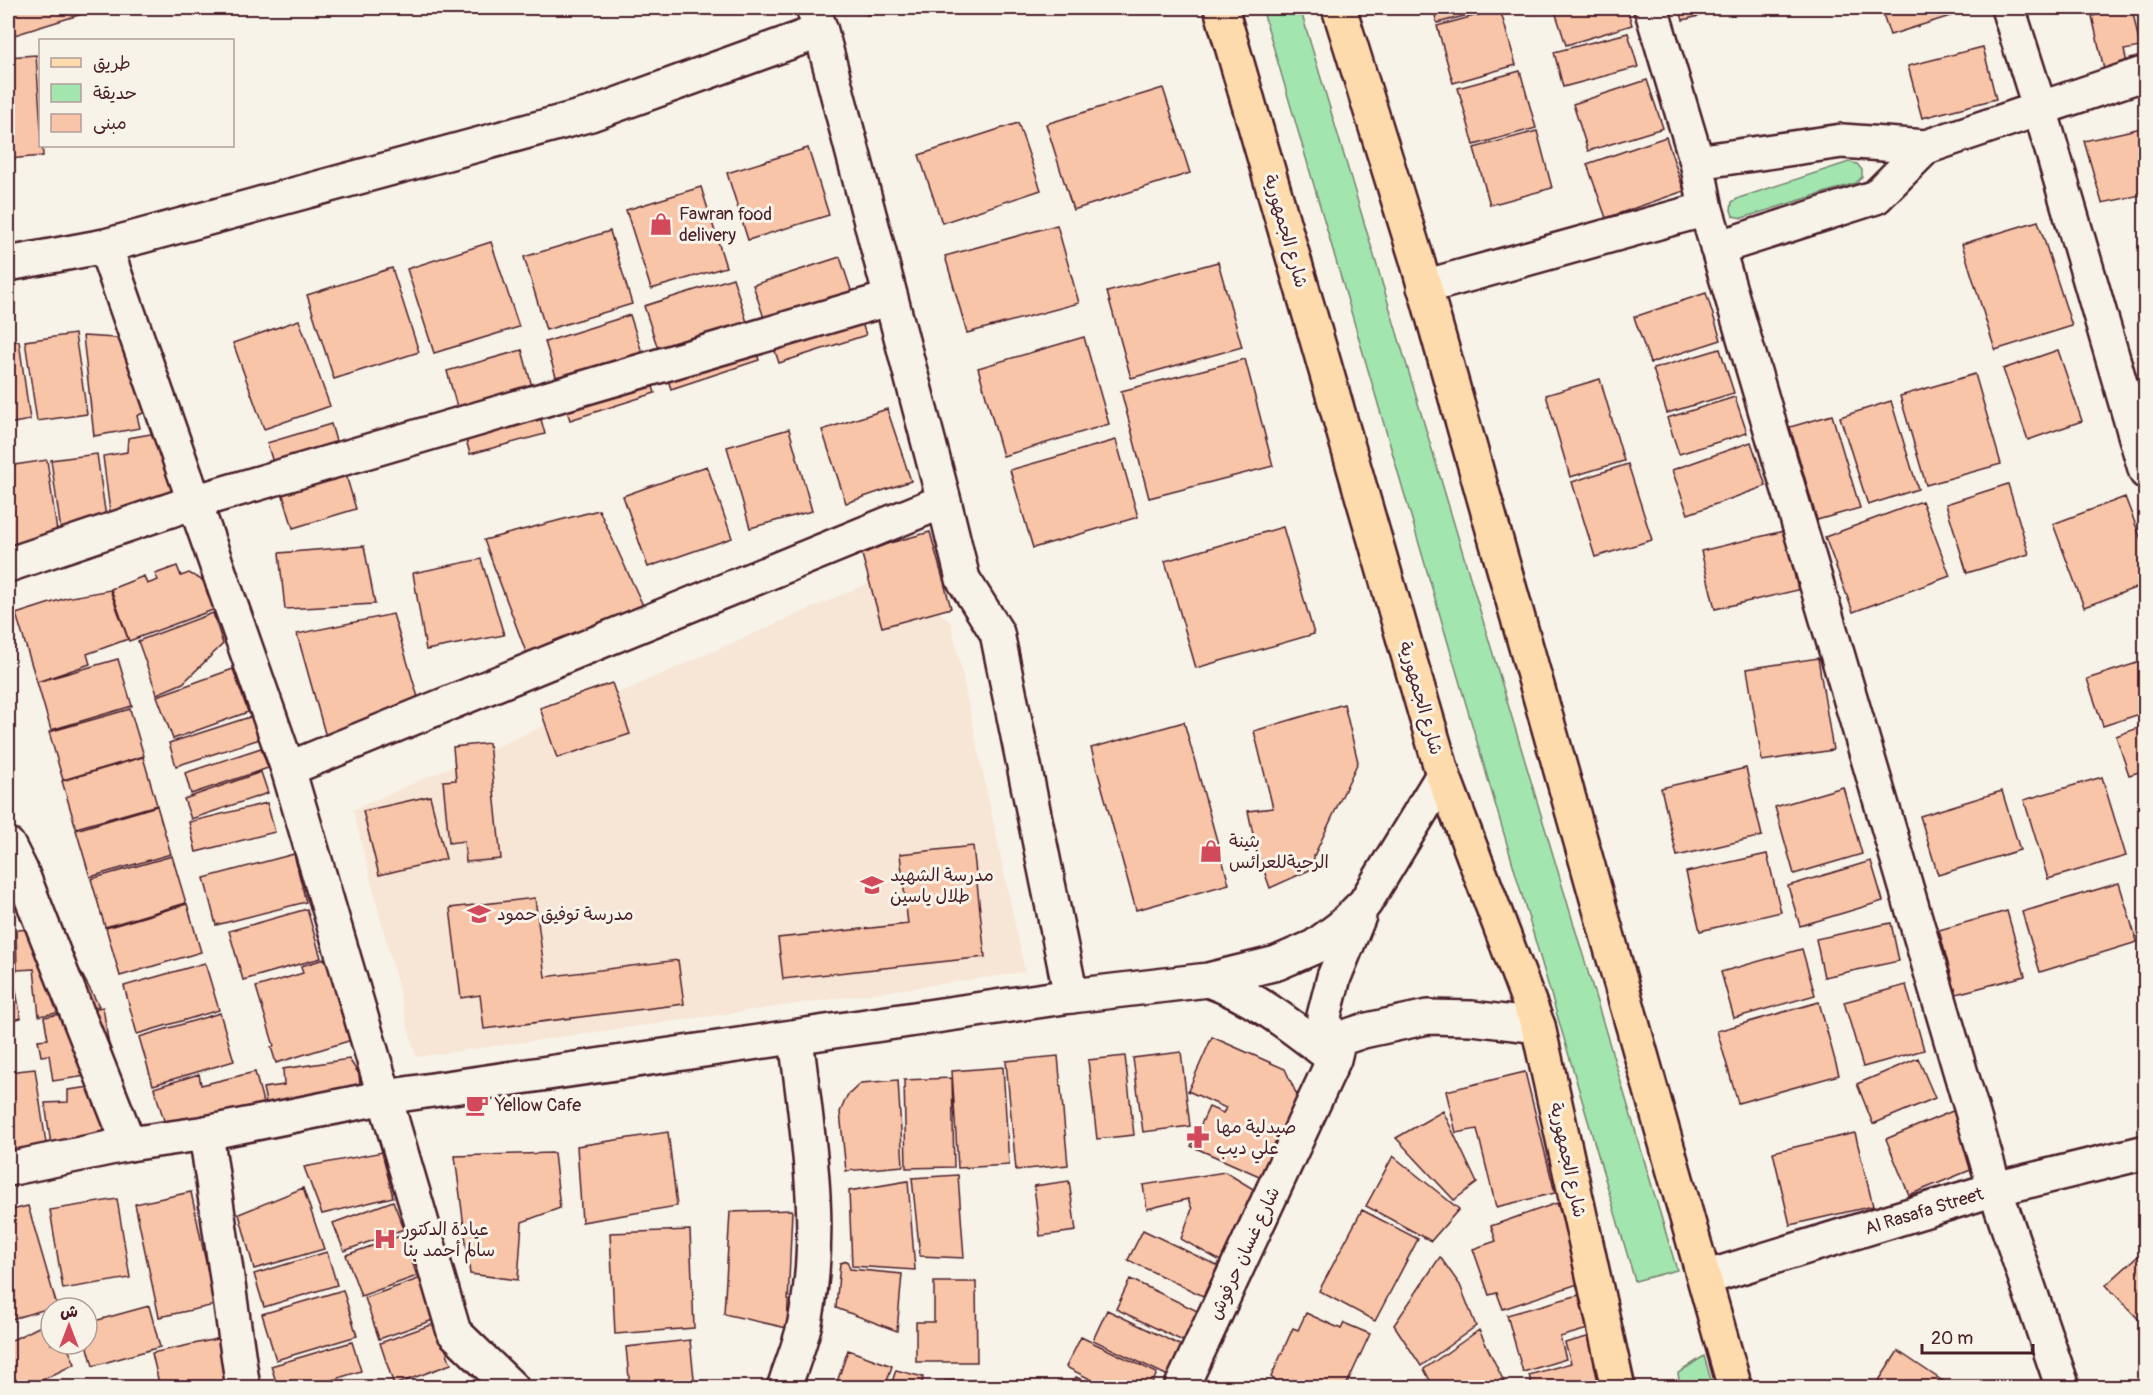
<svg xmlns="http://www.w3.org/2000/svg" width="2153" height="1395" font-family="Pangolin,'Playpen Sans Arabic',sans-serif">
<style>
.built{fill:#f7e5d5}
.green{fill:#a2e5af;stroke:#76826d;stroke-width:1.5}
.building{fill:#f8c5a8;stroke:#4a1f2b;stroke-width:1.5}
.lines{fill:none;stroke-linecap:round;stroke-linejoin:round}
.minor-casing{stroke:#4a1f2b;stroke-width:38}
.tertiary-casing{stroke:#4a1f2b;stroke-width:38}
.primary-casing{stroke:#4a1f2b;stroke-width:38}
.minor{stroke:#f7f3e8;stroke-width:33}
.tertiary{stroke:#f7f3e8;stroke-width:33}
.primary{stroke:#fedbac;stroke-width:33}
.labels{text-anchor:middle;stroke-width:6;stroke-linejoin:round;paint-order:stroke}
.poi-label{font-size:18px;fill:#4a1f2b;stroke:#f7f3e8;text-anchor:start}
.street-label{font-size:18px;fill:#4a1f2b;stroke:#f7f3e8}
</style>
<rect width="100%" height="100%" fill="#f7f3e8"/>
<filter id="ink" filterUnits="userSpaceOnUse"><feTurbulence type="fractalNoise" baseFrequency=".0167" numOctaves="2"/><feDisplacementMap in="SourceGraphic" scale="12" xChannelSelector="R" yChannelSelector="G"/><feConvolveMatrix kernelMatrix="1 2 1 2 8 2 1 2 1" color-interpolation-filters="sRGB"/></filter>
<g filter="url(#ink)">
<path class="built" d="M871,582L917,590L951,623L1025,972L416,1057L353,810Z"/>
<path class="green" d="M1262,8H1300L1677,1270L1635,1281Z
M1849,162L1857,164L1862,170V177L1856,183L1742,218L1733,216L1731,210L1732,202L1739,198Z
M1704,1356L1713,1387H1680L1678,1373Z"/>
<path class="building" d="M8,8H80L82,14L8,37Z
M865,8H889L867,15Z
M1433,8H1495L1437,23Z
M1554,8H1627L1632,25L1566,45Z
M1679,8H1730L1683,20Z
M1881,8H1965L1966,11L1890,35Z
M2132,8L2140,47L2124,50L2130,77L2107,83L2092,16Z
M2138,8H2146V28Z
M1500,9L1516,65L1453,83L1437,26Z
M1628,33L1638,67L1563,87L1554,52Z
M1983,47L1996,99L1922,118L1908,66Z
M36,55L43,156L8,159V57Z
M1520,71L1536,128L1474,145L1458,88Z
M1647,80L1663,128L1588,151L1573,104Z
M1163,88L1190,173L1073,210L1046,124Z
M1018,123L1041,190L942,223L919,155Z
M2146,127V194L2102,203L2084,141Z
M1537,131L1552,188L1490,205L1474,148Z
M1666,137L1684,191L1606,218L1587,164Z
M808,148L829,215L748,240L727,173Z
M701,187L726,267L651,289L626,210Z
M2038,221L2072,326L1995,350L1962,244Z
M1057,225L1079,303L967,333L945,256Z
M610,231L632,304L546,330L524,257Z
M491,242L519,327L434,353L407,269Z
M840,257L866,335L779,363L753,285Z
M1218,262L1242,347L1131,378L1107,292Z
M392,268L419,352L334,379L307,295Z
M733,278L759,360L671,389L644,306Z
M1706,293L1721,340L1650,363L1634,317Z
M630,315L655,393L570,420L545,342Z
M299,320L330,406L264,429L233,343Z
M75,334L87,414L37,421L25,341Z
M83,336L116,338L134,358L147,411L137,416L140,428L94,436Z
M1084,337L1109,424L1003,456L978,368Z
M19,341L30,420L8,424V342Z
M1720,349L1734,393L1667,413L1653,369Z
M522,350L545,434L470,454L447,371Z
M2058,350L2082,421L2028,440L2003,369Z
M1245,359L1273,466L1149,498L1121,391Z
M1975,374L2001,464L1926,485L1900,396Z
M1600,379L1624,461L1570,477L1546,395Z
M1735,397L1747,433L1679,454L1667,418Z
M1891,401L1918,489L1868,505L1840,417Z
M887,409L911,481L846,503L822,430Z
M1832,415L1860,508L1817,520L1790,427Z
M331,424L356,509L293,528L267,443Z
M789,429L812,511L750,528L727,447Z
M162,432L184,493L112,528L103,456L127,452L128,438Z
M1116,440L1138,517L1033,548L1010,470Z
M1751,442L1766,486L1688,514L1672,470Z
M97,454L108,532L62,538L51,460Z
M47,460L58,539L12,545L8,513V466Z
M1628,464L1652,540L1595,557L1572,482Z
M707,466L732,538L648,567L623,496Z
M2008,484L2029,554L1967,573L1946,504Z
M2125,497L2146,552V584L2084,607L2053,524Z
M1922,501L1950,576L1853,612L1825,537Z
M599,510L646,612L529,660L484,540Z
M1283,527L1314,634L1196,668L1165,561Z
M1784,531L1798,590L1715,609L1701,551Z
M930,532L951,608L882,627L861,551Z
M364,546L375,604L285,609L279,553Z
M481,559L504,635L426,650L413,573Z
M177,566L181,576L189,573L209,584L218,608L129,641L111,589L144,576L147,584L158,580L155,574Z
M110,590L128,639L87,654L90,664L37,682L16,614L66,598Z
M213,613L223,644L183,683L157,694L138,641Z
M393,614L420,704L326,737L297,634Z
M1818,658L1833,750L1762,761L1747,669Z
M118,659L132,706L51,730L37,682Z
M2146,660V712L2103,726L2087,679Z
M233,669L248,712L173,739L157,696Z
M612,683L630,734L557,758L540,708Z
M1344,704L1358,762L1314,856V868L1270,888L1256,848L1248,811L1273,808L1254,731Z
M130,709L144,756L63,780L49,732Z
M253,716L260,739L176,766L169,743Z
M1184,722L1229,884L1136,910L1091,748Z
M2146,725V770L2129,775L2116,736Z
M489,743L501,859L466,862L464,841L449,843L443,781L456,780L453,747Z
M261,748L268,768L191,794L185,773Z
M143,757L157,805L76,828L62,781Z
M1746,768L1762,836L1677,856L1661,788Z
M261,772L268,793L191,819L184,799Z
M2102,777L2126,856L2048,879L2024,800Z
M1843,787L1862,854L1794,874L1775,807Z
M2002,791L2020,850L1938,875L1920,816Z
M430,796L446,859L379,875L363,811Z
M267,803L275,832L196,852L189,822Z
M157,806L171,854L90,877L76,830Z
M973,846L985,957L783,979L778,938L908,924L900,854Z
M294,854L306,902L216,925L204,878Z
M1767,854L1781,912L1700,931L1686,872Z
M172,856L186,903L105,927L91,879Z
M1871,861L1883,901L1800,926L1788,886Z
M2119,883L2137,942L2040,972L2022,912Z
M535,898L545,977L678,960L684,1004L484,1029L480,995L461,998L450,908Z
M187,904L201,952L120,976L106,928Z
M307,909L321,958L243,980L229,931Z
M2007,911L2025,976L1956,994L1939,930Z
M1891,923L1899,961L1824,977L1816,939Z
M57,928L99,1006L39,1016L34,969L17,970L16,930Z
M8,948L21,1018L8,1021Z
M1802,949L1815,995L1734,1018L1721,972Z
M328,958L352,1040L276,1063L271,1047L274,1046L256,987L303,973L301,966Z
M205,963L219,1010L137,1034L124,986Z
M1906,985L1924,1050L1863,1067L1844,1002Z
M1819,1002L1839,1075L1738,1103L1717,1031Z
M103,1007L113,1072L53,1081L49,1055L41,1056L38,1040L48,1039L44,1017Z
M220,1013L234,1061L153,1085L139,1037Z
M1212,1037L1285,1069L1300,1102L1266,1179L1191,1146L1209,1107L1223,1113L1226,1108L1188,1091Z
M1181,1052L1190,1126L1143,1132L1133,1058Z
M1058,1056L1068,1165L1016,1170L1006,1061Z
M1125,1056L1134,1135L1097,1139L1088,1060Z
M1918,1058L1935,1098L1873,1124L1857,1084Z
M349,1059L359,1074L360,1086L269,1116L263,1088L284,1085L283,1069Z
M1003,1067L1009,1165L958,1168L952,1071Z
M35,1069L47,1150L8,1155V1072Z
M255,1072L266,1113L167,1130L154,1088L199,1074L201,1085Z
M1525,1072L1555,1193L1496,1207L1477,1129L1456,1133L1446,1091Z
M952,1078L954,1167L906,1168L904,1080Z
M898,1080L903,1166L846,1171L840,1112L847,1096L861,1083Z
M121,1083L124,1150L53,1159L45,1103L68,1102V1090Z
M1955,1110L1978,1167L1909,1195L1886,1139Z
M1443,1111L1477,1183L1454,1200L1396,1138Z
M668,1132L677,1206L582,1222L577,1146Z
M1855,1133L1873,1206L1790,1225L1773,1152Z
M382,1152L393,1197L322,1214L304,1167Z
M554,1153L560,1208L522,1222L518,1280L470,1274L455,1156Z
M1393,1156L1459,1209L1431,1241L1366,1206Z
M1225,1172L1255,1190L1224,1263L1181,1239L1192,1209L1188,1199L1147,1209L1143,1185Z
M958,1175L964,1258L920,1256L912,1178Z
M908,1181L915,1270L852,1266L849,1191Z
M1069,1181L1076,1231L1040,1236L1034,1186Z
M303,1188L324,1249L254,1269L239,1214Z
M191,1192L215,1305L159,1317L135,1204Z
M117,1199L130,1278L63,1289L50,1210Z
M393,1201L404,1229L344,1251L333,1223Z
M1557,1203L1584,1282L1503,1309L1497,1293L1489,1295L1473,1249L1496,1241L1491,1226Z
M28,1206L57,1306L8,1320V1211Z
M792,1210L787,1328L724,1314L730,1212Z
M1362,1210L1418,1239L1375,1321L1319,1291Z
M690,1230L694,1328L615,1334L610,1233Z
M1143,1230L1218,1266L1203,1296L1128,1260Z
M403,1235L417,1276L361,1296L346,1255Z
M2146,1249V1327L2106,1285Z
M327,1252L337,1285L264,1307L254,1274Z
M1440,1257L1460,1285L1476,1326L1421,1366L1394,1325Z
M847,1261L850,1269L902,1274L897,1331L836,1308L840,1263Z
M421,1278L436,1319L379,1339L365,1298Z
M1130,1279L1206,1315L1191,1345L1116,1309Z
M934,1282H976L977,1362H916V1322H934Z
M343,1290L357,1336L276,1360L262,1314Z
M1579,1295L1588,1329L1560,1337L1566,1359L1523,1372L1507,1315Z
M149,1306L160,1347L93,1366L87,1344V1323Z
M1107,1310L1182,1346L1168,1376L1093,1340Z
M1306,1313L1341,1329L1344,1323L1370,1334L1345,1388H1273L1276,1381L1271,1377L1293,1328L1298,1330Z
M51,1321V1344H66L75,1364L26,1388H10L8,1382V1342Z
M436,1323L451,1364L394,1385L380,1343Z
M1479,1330L1507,1388H1434L1424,1369Z
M1591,1336L1605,1384L1593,1388H1533L1529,1375L1571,1363L1565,1343Z
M226,1337L237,1388H160L152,1353Z
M1081,1337L1157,1373L1150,1388H1108L1066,1367Z
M690,1340L695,1388H630L626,1347Z
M352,1342L361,1371L306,1388H278L271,1366Z
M848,1350L892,1366L885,1388H835Z
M1898,1351L1953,1388H1874Z
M896,1370L923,1377L921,1388H890Z
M1076,1377L1100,1388H1069Z
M997,1379V1388H945V1381Z"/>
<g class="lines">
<g class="minor-casing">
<path id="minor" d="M813,8L821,31L944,501L963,579L997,633L1071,996
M1651,8L1697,162L1706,209L1995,1189L2063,1388
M2008,8L2040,109L2146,472
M1697,162L1842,141L1926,147L2146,73
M105,246L288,769L454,1332L512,1388
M1717,248L1876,197L1926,147
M8,264L105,246L591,114L821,31
M1424,287L1706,209
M8,565L194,502L891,298
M288,769L944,501
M8,845L21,871L129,1144
M206,1133L243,1388
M1705,1278L1995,1189L2146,1152
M784,1388C791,1365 802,1341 806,1317C824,1225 807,1130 796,1038"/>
</g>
<g class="tertiary-casing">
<path id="tertiary" d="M1208,980C1256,997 1294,1028 1334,1059
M1334,1059L1324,1016L1334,977L1359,916
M8,1169L129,1144L206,1133L385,1097L1071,996L1208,980L1277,963L1314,947L1341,927L1365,903L1443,775
M1181,1388L1334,1059L1339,1039L1363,1031L1428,1017L1472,1018L1538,1026"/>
</g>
<g class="primary-casing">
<path id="primary" d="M1221,8L1443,775L1538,1026L1618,1388
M1339,8L1417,260L1735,1388"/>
</g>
<use href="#minor" class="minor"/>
<use href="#tertiary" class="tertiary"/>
<use href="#primary" class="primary"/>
</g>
</g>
<defs>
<g id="shop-bare" transform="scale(1.8)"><path d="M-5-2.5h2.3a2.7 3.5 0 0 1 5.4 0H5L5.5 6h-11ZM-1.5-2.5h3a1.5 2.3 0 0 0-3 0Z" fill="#d1495b" stroke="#f7f3e8" stroke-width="2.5" paint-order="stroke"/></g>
<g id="school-bare" transform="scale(1.8)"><path d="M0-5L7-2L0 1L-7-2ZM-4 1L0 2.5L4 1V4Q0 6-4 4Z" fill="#d1495b" stroke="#f7f3e8" stroke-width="2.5" paint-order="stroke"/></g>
<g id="cafe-bare" transform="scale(1.8)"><path d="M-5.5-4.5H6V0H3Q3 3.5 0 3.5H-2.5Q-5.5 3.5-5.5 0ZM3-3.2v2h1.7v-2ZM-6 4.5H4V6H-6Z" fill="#d1495b" stroke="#f7f3e8" stroke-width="2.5" paint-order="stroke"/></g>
<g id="pharmacy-bare" transform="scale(1.8)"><path d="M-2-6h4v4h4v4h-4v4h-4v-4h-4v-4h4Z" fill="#d1495b" stroke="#f7f3e8" stroke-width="2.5" paint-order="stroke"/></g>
<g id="hospital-bare" transform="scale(1.8)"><path d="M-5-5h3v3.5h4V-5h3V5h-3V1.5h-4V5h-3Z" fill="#d1495b" stroke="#f7f3e8" stroke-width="2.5" paint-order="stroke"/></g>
</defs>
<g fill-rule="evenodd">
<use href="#shop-bare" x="661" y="224"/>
<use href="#shop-bare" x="1211" y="851"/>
<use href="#school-bare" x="872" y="885"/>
<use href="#school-bare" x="479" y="914"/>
<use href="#cafe-bare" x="477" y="1105"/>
<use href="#pharmacy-bare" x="1198" y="1137"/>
<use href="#hospital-bare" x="385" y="1239"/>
</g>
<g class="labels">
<g class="poi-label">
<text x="679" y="220">Fawran food<tspan x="679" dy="21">delivery</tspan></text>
<text x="1229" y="847">بثينة<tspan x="1229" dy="21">الرحيةللعرائس</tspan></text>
<text x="890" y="881">مدرسة الشهيد<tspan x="890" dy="21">طلال ياسين</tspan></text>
<text x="497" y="920">مدرسة توفيق حمود</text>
<text x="495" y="1111">Yellow Cafe</text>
<text x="1216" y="1133">صيدلية مها<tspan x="1216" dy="21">علي ديب</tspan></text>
<text x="403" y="1235">عيادة الدكتور<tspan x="403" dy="21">سالم أحمد بنا</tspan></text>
</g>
<g class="street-label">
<text transform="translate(1286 231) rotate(74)" y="6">شارع الجمهورية</text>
<text transform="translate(1421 698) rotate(74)" y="6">شارع الجمهورية</text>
<text transform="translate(1568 1160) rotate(78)" y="6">شارع الجمهورية</text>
<text transform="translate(1924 1211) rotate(-17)" y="6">Al Rasafa Street</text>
<text transform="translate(1244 1253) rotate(-65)" y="6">شارع غسان حرفوش</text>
</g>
</g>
<rect width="2153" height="1395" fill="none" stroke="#f7f3e8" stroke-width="30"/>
<rect x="15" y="15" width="2123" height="1365" fill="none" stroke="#4a1f2b" stroke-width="2" filter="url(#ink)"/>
<rect x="39" y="39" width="195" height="108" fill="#f7f3e8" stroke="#b29e9c" stroke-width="1.5"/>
<rect x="51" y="58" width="30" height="9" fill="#fedbac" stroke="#b29e9c" stroke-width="1.5"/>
<text x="93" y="69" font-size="18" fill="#4a1f2b">طريق</text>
<rect x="51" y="84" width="30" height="18" fill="#a2e5af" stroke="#b29e9c" stroke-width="1.5"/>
<text x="93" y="99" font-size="18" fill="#4a1f2b">حديقة</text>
<rect x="51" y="114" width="30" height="18" fill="#f8c5a8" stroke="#b29e9c" stroke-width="1.5"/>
<text x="93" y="129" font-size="18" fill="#4a1f2b">مبنى</text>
<g transform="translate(69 1326)"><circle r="28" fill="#f7f3e8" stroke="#b29e9c" stroke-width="1.5"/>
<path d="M0-4.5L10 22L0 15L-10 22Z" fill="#d1495b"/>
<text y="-9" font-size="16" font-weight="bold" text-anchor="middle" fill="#4a1f2b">ش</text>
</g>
<path d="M1922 1344v9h111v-9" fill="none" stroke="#4a1f2b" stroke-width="3"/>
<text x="1931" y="1344" font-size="18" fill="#4a1f2b" stroke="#f7f3e8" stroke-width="4.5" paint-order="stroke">20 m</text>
</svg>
